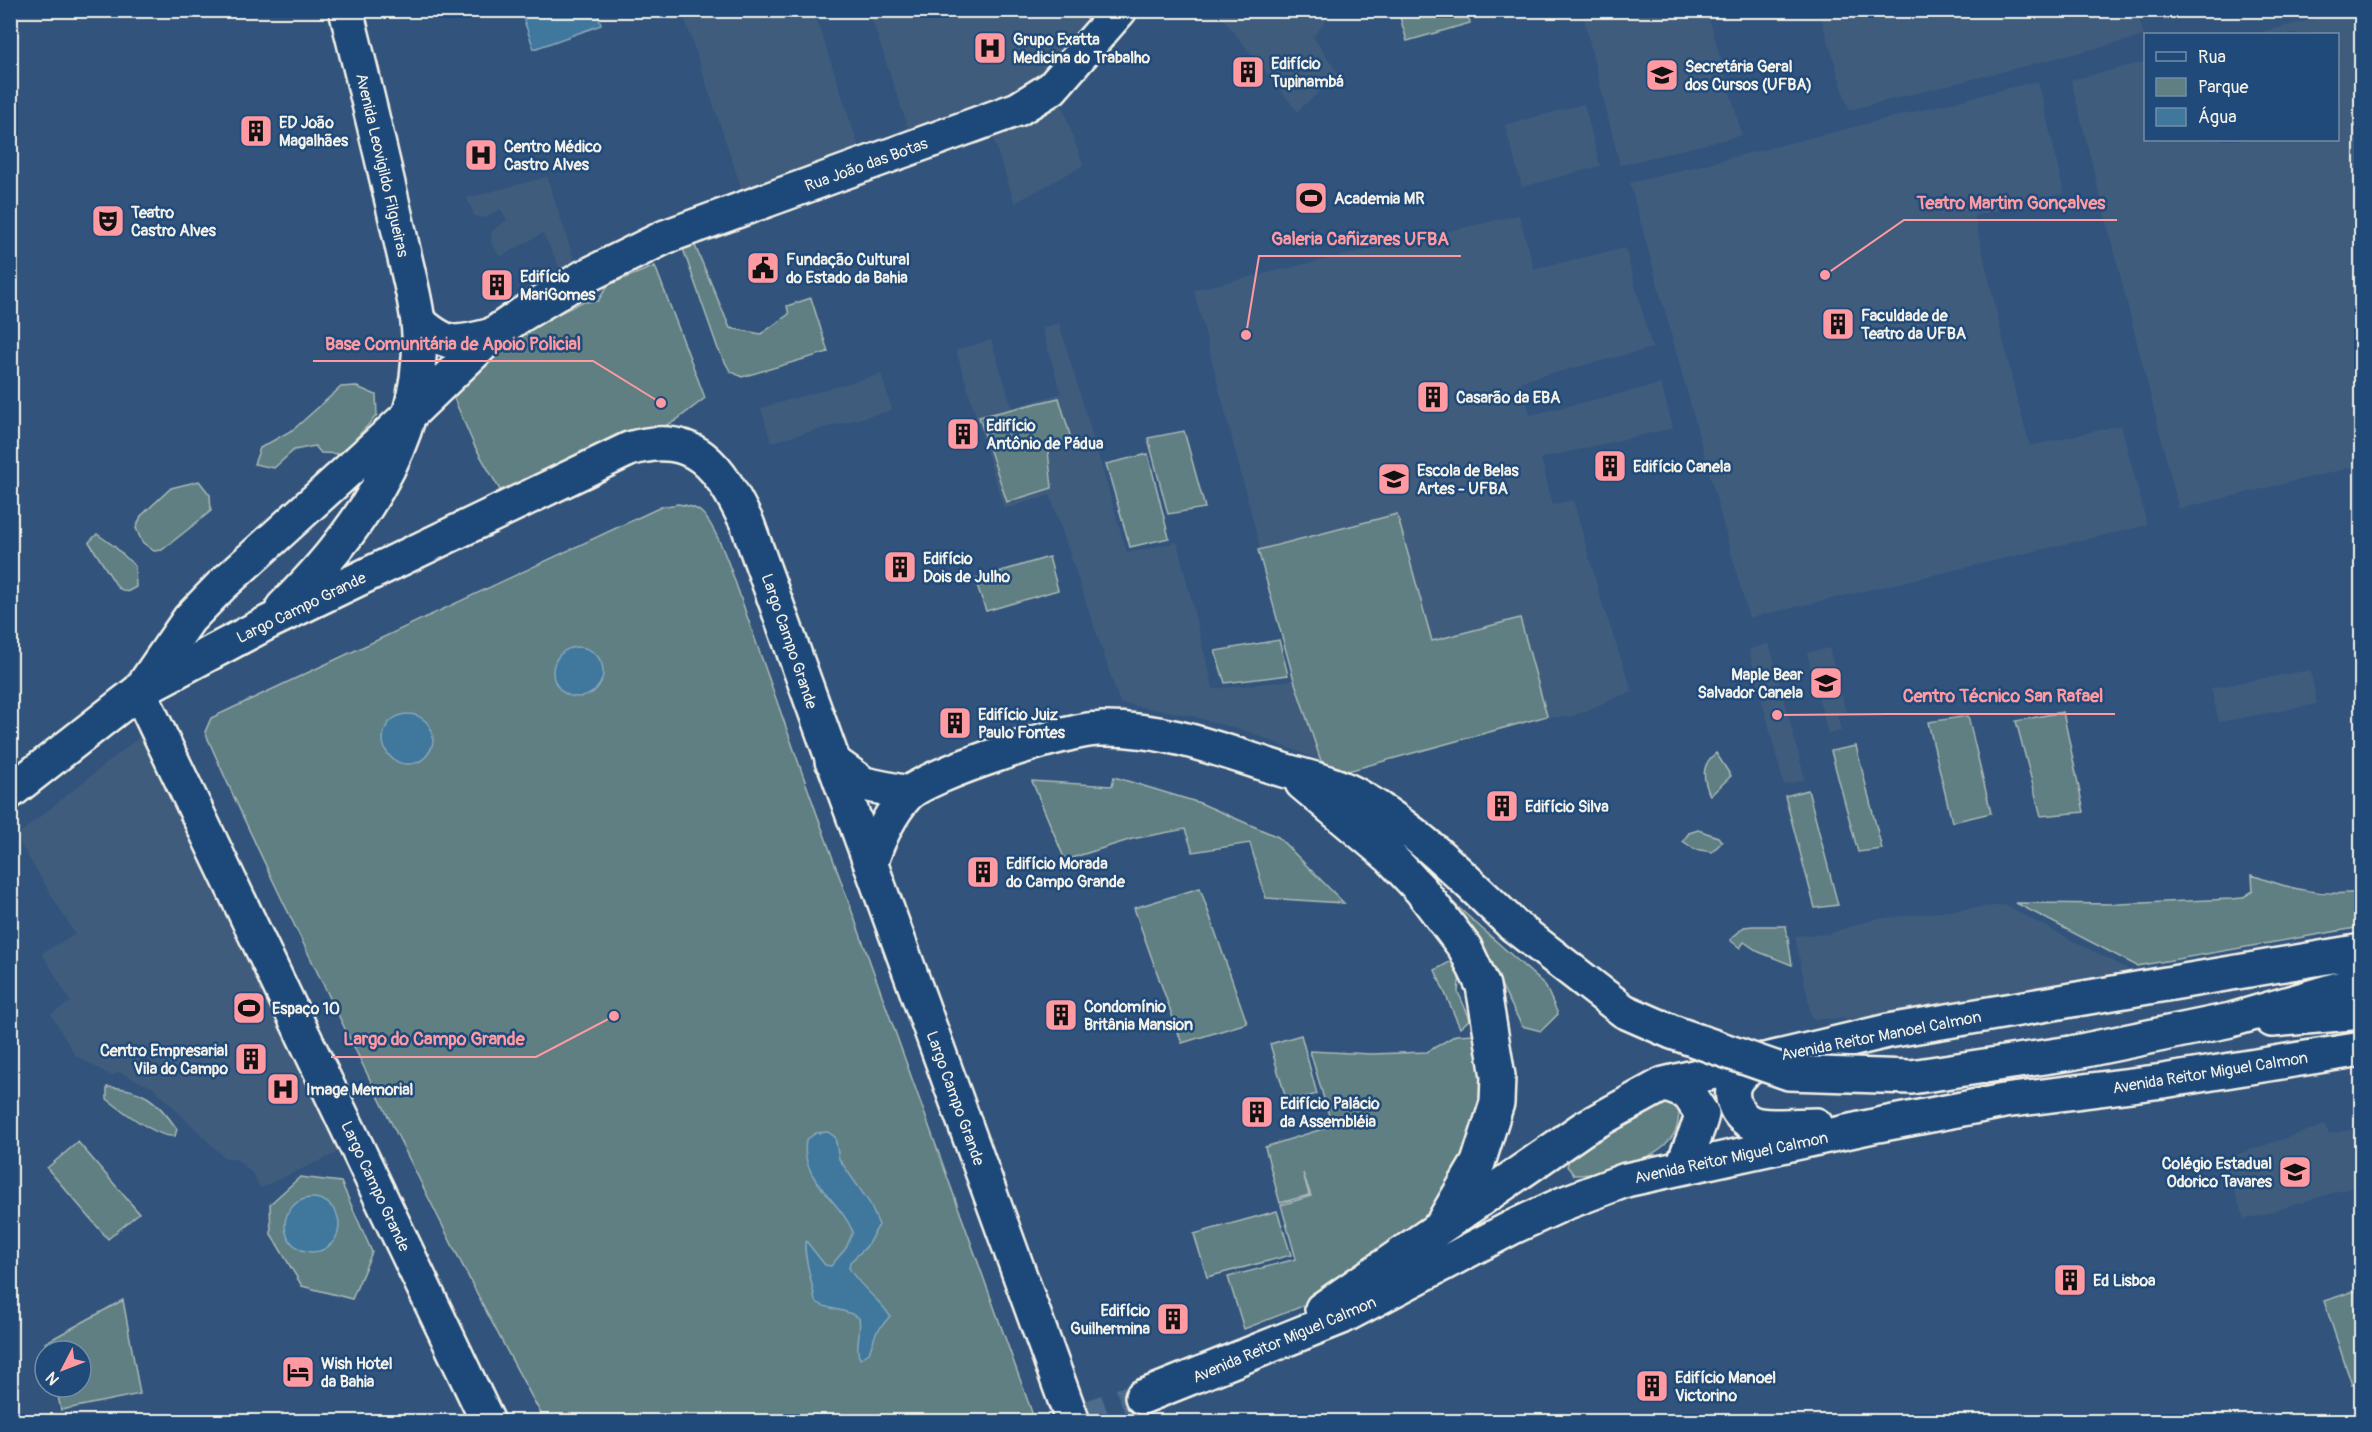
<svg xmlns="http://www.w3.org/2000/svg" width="2372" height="1432" font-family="Pangolin,sans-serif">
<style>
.built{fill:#405c7d}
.green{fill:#5f7f83;stroke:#aab8b6;stroke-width:1.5}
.water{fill:#40779d;stroke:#88a8bb;stroke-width:1.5}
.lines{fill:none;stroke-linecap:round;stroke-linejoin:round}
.primary-tunnel{stroke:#4f6c8c;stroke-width:33;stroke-dasharray:33 16;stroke-linecap:butt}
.secondary-casing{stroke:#f4f1e8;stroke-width:38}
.primary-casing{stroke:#f4f1e8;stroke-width:38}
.secondary{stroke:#1f4a7a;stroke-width:33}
.primary{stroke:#1f4a7a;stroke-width:33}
.primary-bridge-casing{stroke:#f4f1e8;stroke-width:38;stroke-linecap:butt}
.primary-bridge{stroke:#1f4a7a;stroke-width:33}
.labels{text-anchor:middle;stroke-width:5;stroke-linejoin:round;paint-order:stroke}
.poi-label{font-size:16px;font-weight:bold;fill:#f4f1e8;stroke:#1f4a7a;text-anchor:start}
.street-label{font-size:16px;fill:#f4f1e8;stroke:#1f4a7a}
.leader{fill:none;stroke:#ff9aa2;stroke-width:2}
.callout-dot{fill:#ff9aa2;stroke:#1f4a7a;stroke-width:2}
.callout-label{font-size:18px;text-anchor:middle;font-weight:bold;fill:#ff9aa2;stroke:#1f4a7a;stroke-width:5;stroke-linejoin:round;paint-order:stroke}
</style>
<rect width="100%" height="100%" fill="#32547c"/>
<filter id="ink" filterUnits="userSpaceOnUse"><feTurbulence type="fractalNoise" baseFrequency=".0167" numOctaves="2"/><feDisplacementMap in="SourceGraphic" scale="12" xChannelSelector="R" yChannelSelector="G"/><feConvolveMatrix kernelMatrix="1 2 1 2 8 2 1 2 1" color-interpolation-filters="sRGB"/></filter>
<g filter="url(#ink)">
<path class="built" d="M682,11H814L861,154L745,199Z
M869,11H1104L1021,96L911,136Z
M1217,11H1334L1313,37L1339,75L1297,111Z
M1582,11H1707L1742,135L1620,165Z
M1819,11H2137L2144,36L1849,110Z
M2349,11H2361V465L2179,509L2071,80L2145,62L2146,140H2338V34H2253Z
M2038,81L2064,193L1974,216L2016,396L2030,446L2121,425L2147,525L1749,618L1630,183Z
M1059,97L1083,165L1015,203L991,132Z
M1584,104L1600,166L1522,187L1505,125Z
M547,177L577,269L563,275L543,233L500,257L491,242L492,231L507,220L501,209L485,218L475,216L467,198Z
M1519,215L1534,269L1625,248L1652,348L1521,381L1530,415L1661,384L1673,428L1541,458L1553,505L1573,500L1603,606L1632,691L1571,717H1547L1348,771L1246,731L1188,715L1120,703L1050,495L1004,509L956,350L991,340L1012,408L1061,393L1042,328L1059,323L1127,553L1177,542L1213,689L1294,680L1194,290Z
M881,374L892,410L771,442L761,408Z
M1769,643L1805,779L1784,785L1749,650Z
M1829,648L1846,712L1837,715L1841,731L1828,734L1807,653Z
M2310,670L2317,704L2219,722L2211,688Z
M142,735L343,1150L260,1188L254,1175L238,1160L224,1157L154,1088L119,1072L112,1076L75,1055L51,1014L71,1002L42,953L75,934L16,836Z
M2004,905L2129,970L1860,1018L1812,1019L1795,936L1828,934L1876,919Z
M2325,1125L2329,1134L2361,1128V1190L2359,1185L2244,1220L2224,1159Z"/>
<path class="green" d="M1426,11H1467L1470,23L1407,41L1400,17Z
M693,241L730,328L761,334L789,314L787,306L811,298L828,352L742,377L730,371L718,349L682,246Z
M655,266L705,398L675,421L507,502L474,445L452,394L494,346L582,302L598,301L608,285Z
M355,386L376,395L377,415L342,454L321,453L315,446L294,450L274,468L254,464L260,448L294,429L341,387Z
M1059,398L1072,442L1048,451L1052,488L1007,502L979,417Z
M1184,431L1205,508L1168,514L1148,438Z
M1148,454L1169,538L1130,547L1106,464Z
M199,481L210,495L211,511L162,550L154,551L142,542L136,528L141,516L171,488Z
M678,504C686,505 695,507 701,512C720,529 740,597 749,622C842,889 940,1154 1035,1421H545C477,1298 415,1171 353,1045C302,941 251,838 205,732L211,718L661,507Z
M1397,514L1432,641L1520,618L1547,716L1348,771L1321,761L1294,680L1258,550Z
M97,534L114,546L135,566L136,587L127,592L118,588L89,542Z
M1049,557L1058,590L986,611L975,579Z
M1279,640L1288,675L1225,683L1215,651Z
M2063,712L2084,812L2041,816L2016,721Z
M1968,716L1991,813L1952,822L1928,722Z
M1856,746L1882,849L1858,852L1831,751Z
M1716,753L1731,776L1710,796C1703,779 1700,765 1716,753Z
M1114,777L1200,803L1278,837L1344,903L1266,898L1250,843L1193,852L1185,829L1132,839L1065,860L1032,781L1112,786Z
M1808,790L1838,905L1815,908L1785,796Z
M1698,830L1718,837L1722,842L1712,852L1694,849L1683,841L1689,833Z
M2252,875C2289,889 2323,897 2361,892V927L2137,966L2016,903L2119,904L2232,899L2242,898L2253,891Z
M1200,888L1247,1023L1182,1043L1134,908Z
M1449,899L1545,985L1558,1014L1541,1031L1522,1026L1482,947Z
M1753,926H1786L1792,965L1759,952L1744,942L1740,948L1730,940L1744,927Z
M1453,960L1461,963L1458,992L1470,1019L1460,1028L1435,970Z
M1475,1034L1491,1103L1442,1211L1318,1300L1244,1329L1228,1277L1296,1259L1281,1205L1311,1196L1303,1173L1309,1195L1280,1203L1265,1147L1332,1126L1310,1051L1371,1054L1427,1052L1456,1035Z
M1301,1035L1317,1094L1287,1102L1270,1044Z
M107,1087C142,1088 157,1100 177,1129L175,1136C158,1139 121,1110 107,1099Z
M1660,1099L1680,1103C1679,1112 1679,1122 1676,1130C1662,1160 1603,1176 1574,1175L1567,1166L1572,1152Z
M78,1142L139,1213L108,1239L47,1168Z
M300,1177L341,1182L372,1252L352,1299L302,1286L271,1234L270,1204Z
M1277,1211L1291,1255L1207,1277L1194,1234Z
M2361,1289V1382L2352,1385L2324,1301Z
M123,1300L140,1394L61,1410L56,1387H81V1351H47L45,1343Z"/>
<path class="water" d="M526,11H597L601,25L534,49L521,12Z
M553 672a25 25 0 1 1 50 0a25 25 0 1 1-50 0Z
M383 739a25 25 0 1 1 50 0a25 25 0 1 1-50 0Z
M828,1132L835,1137L839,1159L869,1202L879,1225L866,1247L850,1262L849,1268C860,1288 880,1299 890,1316L876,1333L869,1353L860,1359C854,1348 862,1332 859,1318C845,1308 827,1311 815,1301C814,1288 801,1248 806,1241L825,1265L831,1266L846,1248L853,1232C840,1199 799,1180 806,1140L816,1133Z
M285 1225a27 27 0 1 1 54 0a27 27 0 1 1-54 0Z"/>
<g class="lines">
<path class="primary-tunnel" d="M1076,1422L1142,1397"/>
<g class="secondary-casing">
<path id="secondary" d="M418,321C447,347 456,345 492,335
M283,607C350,541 414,455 419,357C422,316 408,276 400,236C383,161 365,86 346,10
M140,690L189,619L221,586L408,416L492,335L521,315L584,277L665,237L1018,109L1052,88L1120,10
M139,691L488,1422
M10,792L139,691L269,622L629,449C696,429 720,468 747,523L1073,1422"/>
</g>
<g class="primary-casing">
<path id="primary" d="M832,761L864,784L908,793
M1302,783L1390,857L1421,890L1465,948L1483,986L1498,1076L1497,1103L1478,1163L1445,1219
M871,862C878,839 891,812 907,795C927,774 1068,729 1099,729C1163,727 1223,751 1283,770C1309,778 1337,783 1360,797C1417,830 1465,879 1513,925
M2272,1020L2362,1012
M2071,1053L2231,1020L2362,982
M1763,1060C1755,1065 1743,1071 1737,1079C1726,1095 1737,1119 1755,1124C1773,1128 1798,1125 1816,1125
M1664,1084L1688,1093L1702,1114C1698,1133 1688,1148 1683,1167
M1322,1309L1584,1128L1664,1084L1888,1031L2362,951
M1142,1397L1342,1317L1513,1227L1565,1203L1626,1180L1878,1125L2004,1101L2163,1081L2362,1049"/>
</g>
<use href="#secondary" class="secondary"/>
<use href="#primary" class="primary"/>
<g class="primary-bridge-casing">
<path id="primary-bridge" d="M1513,925L1624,1011L1672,1032L1789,1073L1911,1077L2071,1053"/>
</g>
<use href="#primary-bridge" class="primary-bridge"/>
</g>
</g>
<defs>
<g id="hospital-square" transform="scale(1.725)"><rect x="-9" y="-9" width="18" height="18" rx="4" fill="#ff9aa2" stroke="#1f4a7a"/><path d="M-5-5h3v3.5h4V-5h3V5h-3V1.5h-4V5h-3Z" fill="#111"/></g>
<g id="building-square" transform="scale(1.725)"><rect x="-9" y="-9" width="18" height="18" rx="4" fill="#ff9aa2" stroke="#1f4a7a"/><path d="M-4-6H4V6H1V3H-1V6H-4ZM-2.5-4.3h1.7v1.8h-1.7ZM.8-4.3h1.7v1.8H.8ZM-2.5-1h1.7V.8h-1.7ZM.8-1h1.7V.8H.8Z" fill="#111"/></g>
<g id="university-square" transform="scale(1.725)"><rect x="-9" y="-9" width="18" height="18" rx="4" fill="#ff9aa2" stroke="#1f4a7a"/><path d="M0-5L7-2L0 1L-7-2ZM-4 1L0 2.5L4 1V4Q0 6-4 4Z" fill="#111"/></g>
<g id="stadium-square" transform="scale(1.725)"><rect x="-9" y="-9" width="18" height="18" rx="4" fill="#ff9aa2" stroke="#1f4a7a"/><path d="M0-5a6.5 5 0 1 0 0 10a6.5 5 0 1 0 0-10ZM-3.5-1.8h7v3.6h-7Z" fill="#111"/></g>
<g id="theatre-square" transform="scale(1.725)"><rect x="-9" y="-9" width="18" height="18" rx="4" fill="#ff9aa2" stroke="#1f4a7a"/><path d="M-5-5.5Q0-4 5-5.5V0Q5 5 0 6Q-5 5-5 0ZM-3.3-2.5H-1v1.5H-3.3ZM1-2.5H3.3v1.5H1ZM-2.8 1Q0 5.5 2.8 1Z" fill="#111"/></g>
<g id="civic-square" transform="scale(1.725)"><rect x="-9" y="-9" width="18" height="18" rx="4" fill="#ff9aa2" stroke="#1f4a7a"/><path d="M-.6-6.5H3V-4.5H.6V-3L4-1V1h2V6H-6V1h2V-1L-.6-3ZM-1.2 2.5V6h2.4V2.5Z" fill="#111"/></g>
<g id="school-square" transform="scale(1.725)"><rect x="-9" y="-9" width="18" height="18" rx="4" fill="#ff9aa2" stroke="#1f4a7a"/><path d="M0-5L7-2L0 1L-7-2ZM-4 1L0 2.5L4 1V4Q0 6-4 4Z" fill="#111"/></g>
<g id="hotel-square" transform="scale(1.725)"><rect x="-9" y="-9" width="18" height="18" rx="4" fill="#ff9aa2" stroke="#1f4a7a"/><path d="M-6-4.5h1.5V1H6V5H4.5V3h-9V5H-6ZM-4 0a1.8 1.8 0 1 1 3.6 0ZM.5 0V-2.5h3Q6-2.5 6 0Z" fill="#111"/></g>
</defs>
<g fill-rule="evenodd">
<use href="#hospital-square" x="990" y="48"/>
<use href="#building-square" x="1248" y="72"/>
<use href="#university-square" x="1662" y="75"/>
<use href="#building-square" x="256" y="131"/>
<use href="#hospital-square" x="481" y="155"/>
<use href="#stadium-square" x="1311" y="198"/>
<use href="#theatre-square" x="108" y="221"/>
<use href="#civic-square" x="763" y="268"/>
<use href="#building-square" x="497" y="285"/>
<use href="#building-square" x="1838" y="324"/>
<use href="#building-square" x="1433" y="397"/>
<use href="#building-square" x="963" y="434"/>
<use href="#building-square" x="1610" y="466"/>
<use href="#university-square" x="1394" y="479"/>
<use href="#building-square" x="900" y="567"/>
<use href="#school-square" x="1826" y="683"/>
<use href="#building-square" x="955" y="723"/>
<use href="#building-square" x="1502" y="806"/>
<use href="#building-square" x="983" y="872"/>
<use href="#stadium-square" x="249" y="1008"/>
<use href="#building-square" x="1061" y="1015"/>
<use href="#building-square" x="251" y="1059"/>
<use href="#hospital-square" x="283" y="1089"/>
<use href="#building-square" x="1257" y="1112"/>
<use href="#school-square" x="2295" y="1172"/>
<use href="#building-square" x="2070" y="1280"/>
<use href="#building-square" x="1173" y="1319"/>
<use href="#hotel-square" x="298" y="1372"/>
<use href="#building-square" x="1652" y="1386"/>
</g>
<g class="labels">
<g class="poi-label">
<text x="1013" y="45">Grupo Exatta<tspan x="1013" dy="18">Medicina do Trabalho</tspan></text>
<text x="1271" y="69">Edifício<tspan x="1271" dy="18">Tupinambá</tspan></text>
<text x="1685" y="72">Secretária Geral<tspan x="1685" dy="18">dos Cursos (UFBA)</tspan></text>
<text x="279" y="128">ED João<tspan x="279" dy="18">Magalhães</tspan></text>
<text x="504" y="152">Centro Médico<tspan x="504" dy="18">Castro Alves</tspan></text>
<text x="1334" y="204">Academia MR</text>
<text x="131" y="218">Teatro<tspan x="131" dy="18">Castro Alves</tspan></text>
<text x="786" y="265">Fundação Cultural<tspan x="786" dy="18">do Estado da Bahia</tspan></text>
<text x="520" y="282">Edifício<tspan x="520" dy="18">MariGomes</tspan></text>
<text x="1861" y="321">Faculdade de<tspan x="1861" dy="18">Teatro da UFBA</tspan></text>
<text x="1456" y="403">Casarão da EBA</text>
<text x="986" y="431">Edifício<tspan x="986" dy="18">Antônio de Pádua</tspan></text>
<text x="1633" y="472">Edifício Canela</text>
<text x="1417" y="476">Escola de Belas<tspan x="1417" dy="18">Artes - UFBA</tspan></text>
<text x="923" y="564">Edifício<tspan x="923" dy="18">Dois de Julho</tspan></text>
<text x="1803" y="680" text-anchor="end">Maple Bear<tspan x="1803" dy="18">Salvador Canela</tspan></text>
<text x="978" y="720">Edifício Juiz<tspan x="978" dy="18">Paulo Fontes</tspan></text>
<text x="1525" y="812">Edifício Silva</text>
<text x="1006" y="869">Edifício Morada<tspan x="1006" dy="18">do Campo Grande</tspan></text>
<text x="1084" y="1012">Condomínio<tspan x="1084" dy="18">Britânia Mansion</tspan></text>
<text x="272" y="1014">Espaço 10</text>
<text x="228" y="1056" text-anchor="end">Centro Empresarial<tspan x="228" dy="18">Vila do Campo</tspan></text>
<text x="306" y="1095">Image Memorial</text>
<text x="1280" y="1109">Edifício Palácio<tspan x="1280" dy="18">da Assembléia</tspan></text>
<text x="2272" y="1169" text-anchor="end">Colégio Estadual<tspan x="2272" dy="18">Odorico Tavares</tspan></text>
<text x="2093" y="1286">Ed Lisboa</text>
<text x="1150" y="1316" text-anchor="end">Edifício<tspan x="1150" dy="18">Guilhermina</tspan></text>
<text x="321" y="1369">Wish Hotel<tspan x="321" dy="18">da Bahia</tspan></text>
<text x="1675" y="1383">Edifício Manoel<tspan x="1675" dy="18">Victorino</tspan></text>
</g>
<g class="street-label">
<text transform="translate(866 164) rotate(-20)" y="6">Rua João das Botas</text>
<text transform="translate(383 165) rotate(77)" y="6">Avenida Leovigildo Filgueiras</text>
<text transform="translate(301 607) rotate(-26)" y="6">Largo Campo Grande</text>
<text transform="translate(790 641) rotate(71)" y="6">Largo Campo Grande</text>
<text transform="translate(1881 1035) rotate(-11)" y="6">Avenida Reitor Manoel Calmon</text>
<text transform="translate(2210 1072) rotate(-9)" y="6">Avenida Reitor Miguel Calmon</text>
<text transform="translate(956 1098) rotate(70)" y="6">Largo Campo Grande</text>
<text transform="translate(1731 1157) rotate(-12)" y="6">Avenida Reitor Miguel Calmon</text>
<text transform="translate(376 1186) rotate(65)" y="6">Largo Campo Grande</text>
<text transform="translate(1284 1339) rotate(-23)" y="6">Avenida Reitor Miguel Calmon</text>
</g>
</g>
<path class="leader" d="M1825 275L1904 220H2117M1246 335L1259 256H1461M661 403L593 361H313M1777 715L1890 714H2115M614 1016L536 1057H331"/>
<g class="callout-dot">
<circle cx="1825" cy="275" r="6"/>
<circle cx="1246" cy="335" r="6"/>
<circle cx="661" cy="403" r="6"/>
<circle cx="1777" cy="715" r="6"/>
<circle cx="614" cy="1016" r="6"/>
</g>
<g class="callout-label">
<text x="2011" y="209">Teatro Martim Gonçalves</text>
<text x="1360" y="245">Galeria Cañizares UFBA</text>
<text x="453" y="350">Base Comunitária de Apoio Policial</text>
<text x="2003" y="702">Centro Técnico San Rafael</text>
<text x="434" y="1045">Largo do Campo Grande</text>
</g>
<rect width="2372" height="1432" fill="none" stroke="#1f4a7a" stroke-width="36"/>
<rect x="18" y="18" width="2336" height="1396" fill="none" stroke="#f4f1e8" stroke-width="2" filter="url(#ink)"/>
<rect x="2144" y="33" width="195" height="108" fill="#1f4a7a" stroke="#748da6" stroke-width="1.5"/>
<rect x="2156" y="52" width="30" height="9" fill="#1f4a7a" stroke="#748da6" stroke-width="1.5"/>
<text x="2198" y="63" font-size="18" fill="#f4f1e8">Rua</text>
<rect x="2156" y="78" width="30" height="18" fill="#5f7f83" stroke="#748da6" stroke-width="1.5"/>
<text x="2198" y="93" font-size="18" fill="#f4f1e8">Parque</text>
<rect x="2156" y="108" width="30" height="18" fill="#40779d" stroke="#748da6" stroke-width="1.5"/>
<text x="2198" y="123" font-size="18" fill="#f4f1e8">Água</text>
<g transform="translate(63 1369) rotate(228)"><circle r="28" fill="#1f4a7a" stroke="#748da6" stroke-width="1.5"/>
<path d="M0-4.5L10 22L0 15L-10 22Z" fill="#ff9aa2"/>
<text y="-9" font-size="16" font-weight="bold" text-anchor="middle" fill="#f4f1e8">N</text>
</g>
</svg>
